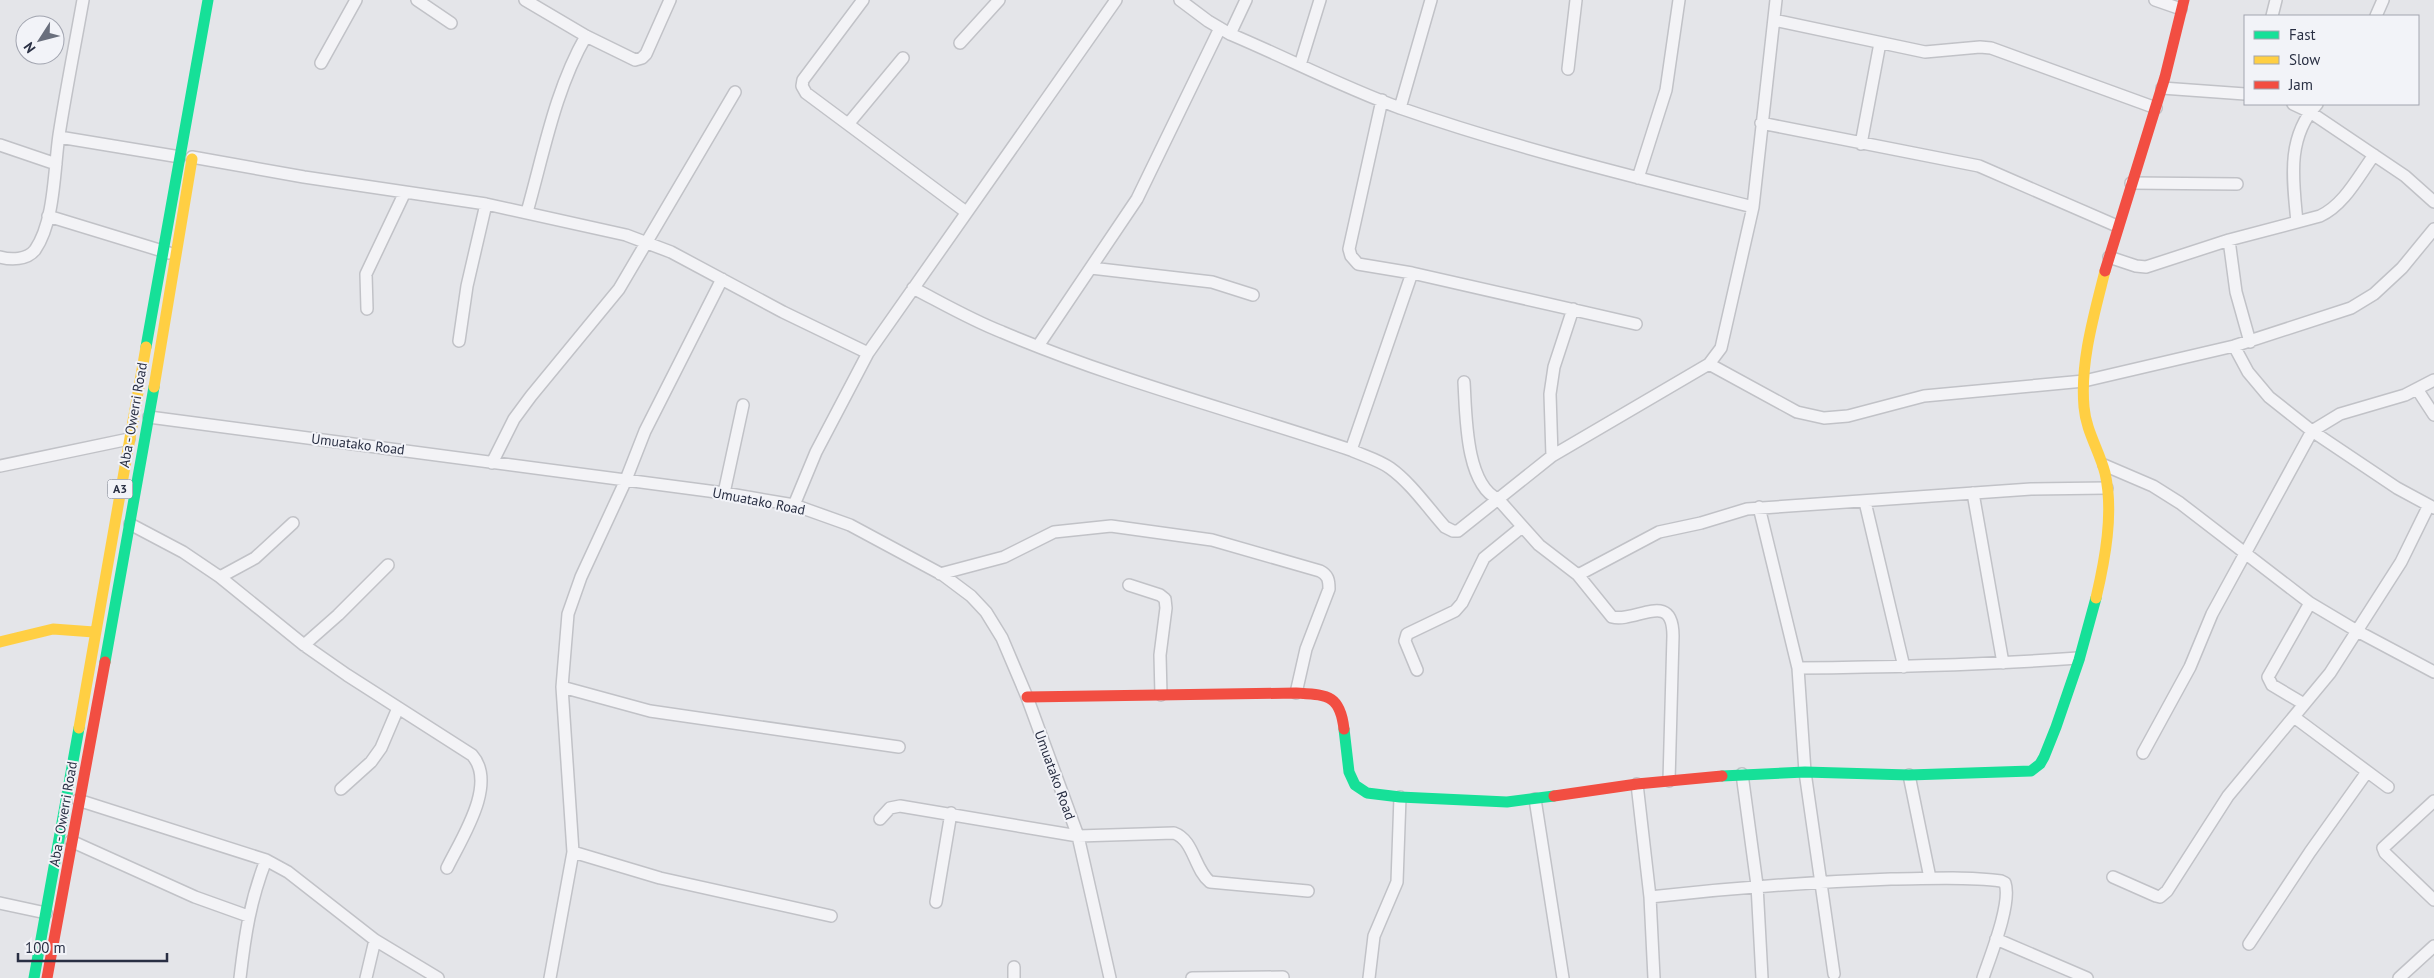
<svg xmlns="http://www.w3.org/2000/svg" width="2434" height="978" font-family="'PT Sans',sans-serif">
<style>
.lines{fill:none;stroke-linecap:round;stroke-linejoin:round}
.street-casing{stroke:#c1c2c7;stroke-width:14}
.street{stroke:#f3f3f6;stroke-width:11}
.fast{stroke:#16e098;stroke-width:11}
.slow{stroke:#ffcf43;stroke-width:11}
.jam{stroke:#f24e42;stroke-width:11}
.labels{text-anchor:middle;stroke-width:4;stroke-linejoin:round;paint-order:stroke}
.shield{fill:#f2f3f8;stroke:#656a79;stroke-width:1}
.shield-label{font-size:12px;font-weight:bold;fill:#292f43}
.street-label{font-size:14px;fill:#292f43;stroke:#f2f3f8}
</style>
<rect width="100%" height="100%" fill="#e4e5e9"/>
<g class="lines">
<g class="street-casing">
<path id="street" d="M417,0L451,23
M525,0L586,36L635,60L642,58L646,54L670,0
M863,0L803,80L802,86L806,93L966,212
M1180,0L1208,21L1230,34C1287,58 1342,87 1400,108C1515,148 1635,177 1753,207
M2155,0L2181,9
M2272,16L2276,0
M2376,16L2383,0
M1774,20L1925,52L1980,47L1991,48L2156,108
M1230,34L1246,0
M960,43L999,0
M321,63L356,0
M1300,65L1320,0
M1568,69L1576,0
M2162,88L2245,94
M1382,100L1349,249L1351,256L1358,264L1412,273L1636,324
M2293,104L2310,112L2405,176L2434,202
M1400,108L1431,0
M849,123L903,58
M1761,123L1979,166L2117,226
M59,137L180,157
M1861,144L1880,43
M0,145L56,164
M192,157L304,177L486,204L626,235L671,252L783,312L868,353
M1638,178L1666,90L1679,0
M2131,183L2237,184
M527,212C544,152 555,90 586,36
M48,216L169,253
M2297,222C2293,180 2286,138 2317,104
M2229,240L2236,292L2250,342
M0,257C11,260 27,260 35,250C55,221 54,169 59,135C66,90 75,45 83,0
M2109,257L2136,266L2146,267L2229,240L2320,216C2344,205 2358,177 2374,155
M1091,268L1212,282L1253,295
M913,288C942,303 971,320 1002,332C1115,380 1235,411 1351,450C1364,456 1379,460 1390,468C1411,483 1428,508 1445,527L1453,531H1458L1552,456L1709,364L1721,348L1753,207L1776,0
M367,309L366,274L405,192
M459,341L467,286L486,204
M1038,346L1137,199L1220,28
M2234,346L2248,372L2269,397L2312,431L2397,488L2434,508
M1709,364L1797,412L1824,418L1848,416L1924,396L2084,381L2234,346L2351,308L2374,294L2402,268L2434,229
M1464,382C1466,413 1465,484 1498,499L1539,545L1578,575L1612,617C1636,623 1673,589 1673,636L1669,781
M2417,389L2434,415
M149,417L724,493L794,505L850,525L943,575L971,596L986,612L1002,638L1027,697L1078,836L1110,978
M1351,450L1412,273
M1552,456L1550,394L1554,367L1573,309
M492,463L514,419L531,396L619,289L735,92
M2104,465L2153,486L2180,503L2310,603L2357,631L2434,672
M0,466L129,439
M724,493L743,405
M1973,493L2003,663
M1865,502L1904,667
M794,505L816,452L868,353L1116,0
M1759,507L1798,668L1805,772L1834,974
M130,524L183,552L220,577L304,645L347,675L472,755C498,784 461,839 447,868
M940,574L1004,557L1054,532L1111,526L1212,540L1320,571C1328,575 1329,580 1329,589L1306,649L1296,693
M1578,575L1659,532L1701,523L1747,509L2031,489L2107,488
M220,577L255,558L293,523
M1129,585L1160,595L1165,599L1166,608L1160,655L1161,695
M304,645L338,615L388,565
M1798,668C1892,667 1985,665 2078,658
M1417,670L1405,641L1407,634L1455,611L1462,603L1484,558L1522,527
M562,687L650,711L899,747
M2304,704L2272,685L2268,677L2310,603
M2294,717L2388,787
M2143,753L2190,667L2212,614L2312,431L2340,414L2405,395L2434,380
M1742,774L1757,885L1762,978
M1909,775L1930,878
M1637,784L1650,897L1654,978
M341,789L371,762L381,748L398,708
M1535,799L1563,978
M78,800L266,860L288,872L375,940L438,978
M2434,801L2383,848L2385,853L2434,900
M880,819L890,808L900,806L1078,836L1174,833C1194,840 1194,869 1210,882L1308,891
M71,841L195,897L248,916
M573,852L660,878L831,916
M2113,877L2156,896L2160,897L2167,891L2228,796L2330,673L2401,562L2428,507
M1650,897C1730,888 1810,882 1891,879C1927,879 1966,876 2001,881L2005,883C2012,903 1990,957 1983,978
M936,902L951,813
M0,903L46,913
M1996,939L2087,978
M2249,944L2310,852L2367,772
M1014,967V978
M240,978C245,935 250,901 266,860
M366,978L375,940
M550,978L573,852L562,687L568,614L581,577L625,482L645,431L722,279
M1192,978L1283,977
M1369,978L1374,936L1397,882L1400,797
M2399,978L2434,946"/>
</g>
<use href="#street" class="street"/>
<path class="fast" d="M146,347L208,0
M105,662L154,387
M1344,729L1349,772L1355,785L1367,793L1400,797L1507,802L1554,796
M1722,776L1805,772L1909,775L2031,771L2040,764L2044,757L2056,727L2079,660L2096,598
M34,978L79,728"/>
<path class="slow" d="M154,387L192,159
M2096,598C2105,560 2114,512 2105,473C2099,450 2086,431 2084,407C2080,362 2094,315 2105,271
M0,642L53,629L94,632
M79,728L146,347"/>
<path class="jam" d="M2105,271L2165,77L2184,0
M1027,697L1296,693C1327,695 1340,694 1344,729
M1554,796L1637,784L1722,776
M47,978L105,662"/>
</g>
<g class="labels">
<rect class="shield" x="107.5" y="479.5" width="25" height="19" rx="4"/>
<g class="shield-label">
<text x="120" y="493">A3</text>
</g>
<g class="street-label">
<text transform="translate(133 415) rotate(-80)" y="5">Aba - Owerri Road</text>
<text transform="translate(358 444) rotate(7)" y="5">Umuatako Road</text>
<text transform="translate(759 501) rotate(11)" y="5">Umuatako Road</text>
<text transform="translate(1055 775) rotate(70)" y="5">Umuatako Road</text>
<text transform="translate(63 814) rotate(-80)" y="5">Aba - Owerri Road</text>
</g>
</g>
<rect x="2244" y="15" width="175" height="90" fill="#f2f3f8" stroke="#a2a5b0"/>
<rect x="2254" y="31" width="25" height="8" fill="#16e098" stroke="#a2a5b0"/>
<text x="2289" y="40" font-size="15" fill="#292f43">Fast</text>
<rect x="2254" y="56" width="25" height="8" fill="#ffcf43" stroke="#a2a5b0"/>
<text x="2289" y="65" font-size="15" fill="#292f43">Slow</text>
<rect x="2254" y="81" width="25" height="8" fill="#f24e42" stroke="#a2a5b0"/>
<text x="2289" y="90" font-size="15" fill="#292f43">Jam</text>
<g transform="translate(40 40) rotate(234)"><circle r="24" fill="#f2f3f8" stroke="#a2a5b0"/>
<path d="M0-4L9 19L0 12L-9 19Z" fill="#6a6f7d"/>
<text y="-8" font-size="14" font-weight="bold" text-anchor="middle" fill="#292f43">N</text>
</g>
<path d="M18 953v8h149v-8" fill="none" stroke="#292f43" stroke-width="2.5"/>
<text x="25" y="953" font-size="15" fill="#292f43" stroke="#f2f3f8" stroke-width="4" paint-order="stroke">100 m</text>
</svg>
